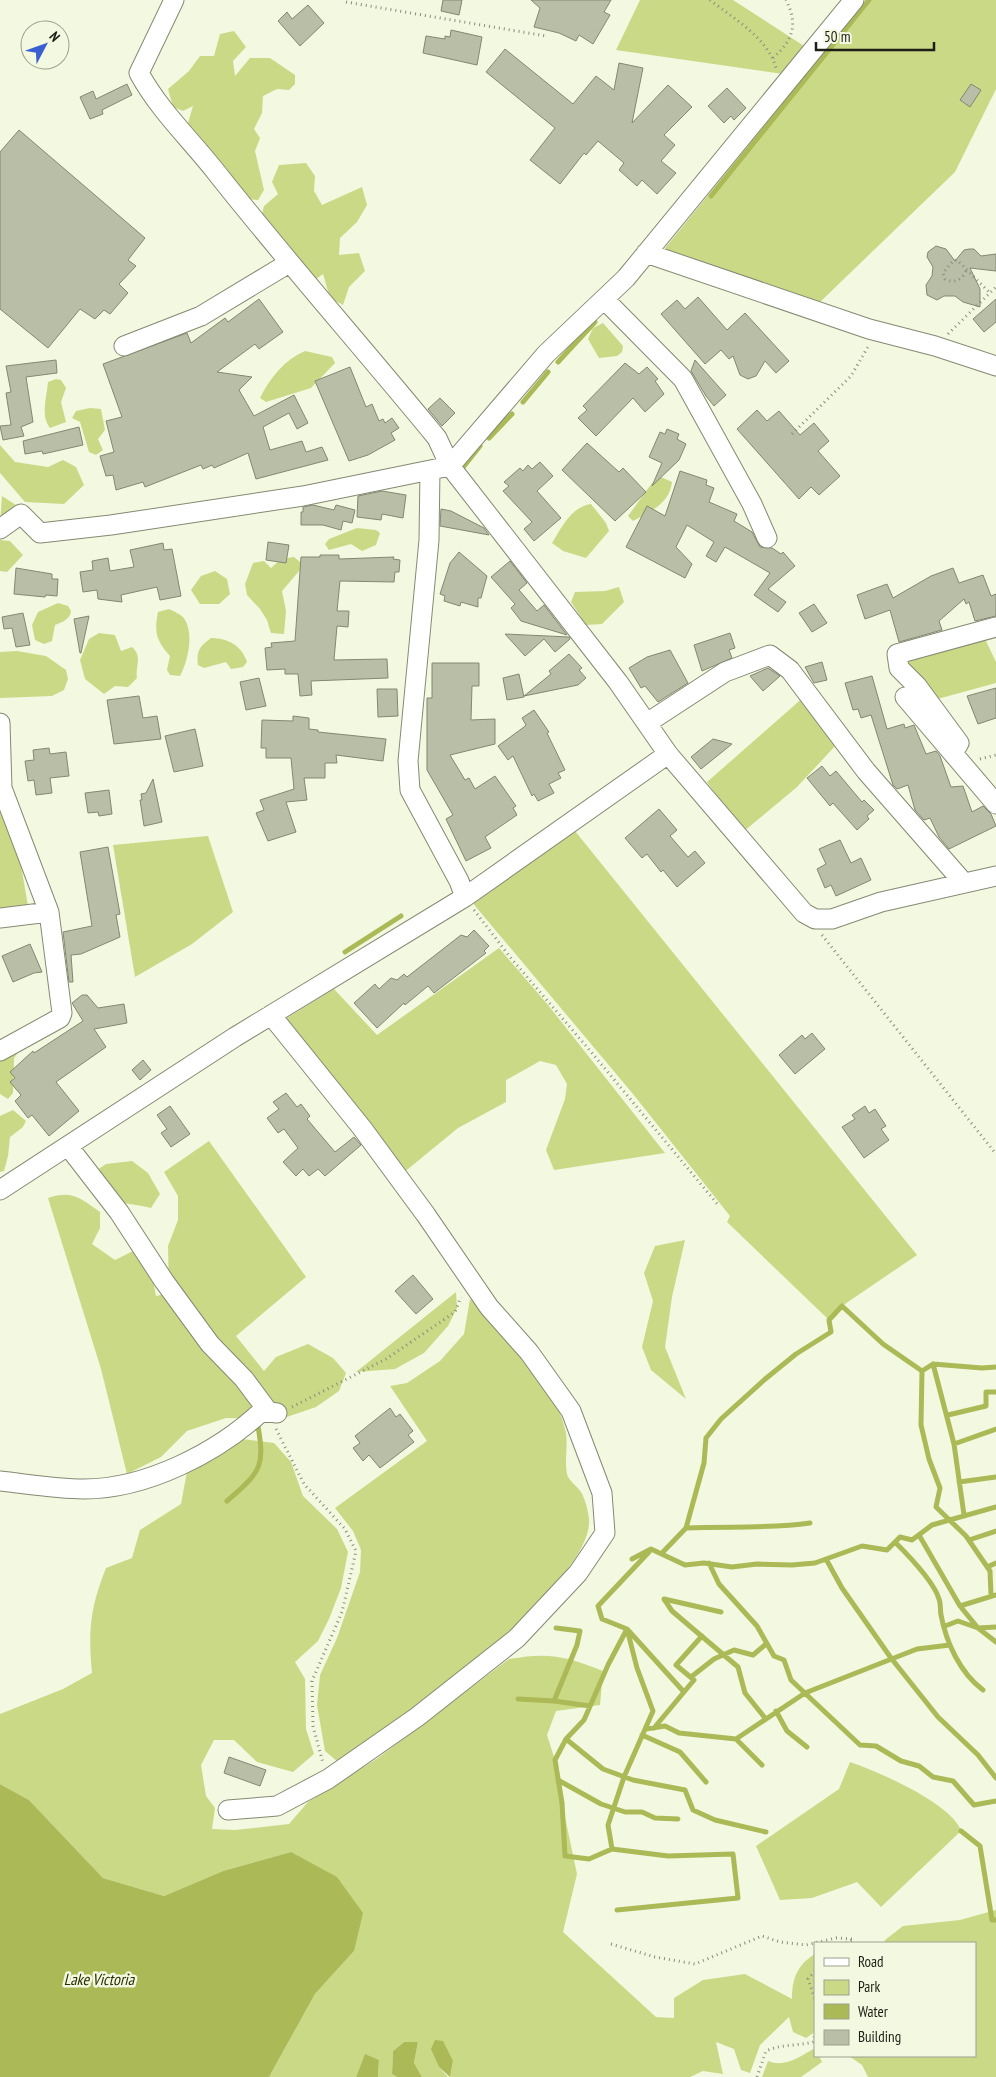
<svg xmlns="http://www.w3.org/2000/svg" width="996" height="2077" font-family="'PT Sans Narrow',sans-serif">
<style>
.green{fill:#cad986}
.water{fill:#abba56}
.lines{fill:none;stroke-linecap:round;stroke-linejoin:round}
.stream{stroke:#abba56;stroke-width:5}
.building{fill:#b9bea6;stroke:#838871}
.minor-casing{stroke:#858973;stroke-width:21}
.path{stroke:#898d7c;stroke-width:3;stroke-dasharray:1 4;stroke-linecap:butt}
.minor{stroke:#fff;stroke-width:19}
.labels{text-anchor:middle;stroke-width:5;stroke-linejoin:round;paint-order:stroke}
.water-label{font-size:16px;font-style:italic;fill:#282e02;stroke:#f3f8e0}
</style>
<rect width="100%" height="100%" fill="#f3f8e0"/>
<path class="green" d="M640,0H733L804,46L783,74L616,50Z
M866,0H996V89L955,172L820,302L662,252Z
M234,31L246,47L233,61L235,76L250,58H270L295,75V84L289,90L277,89L263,96L262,113L254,129L260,138L255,151L264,190L258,200L246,199L227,169L188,123L193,106L183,111L173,107L168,89L189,71L200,56H214L220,34Z
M306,163L315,176L314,191L322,205L362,187L367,205L357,222L340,238L339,255L359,253L365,271L349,287L343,305L330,298L323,274L312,282L261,218L264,206L278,194L272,182L279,165Z
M603,323L623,346L622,352L617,356L599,358L588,339L593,328Z
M305,351L332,357L335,363L311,388L266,402L260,398C270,378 284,360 305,351Z
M56,379L61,380L66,388L61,402L66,422L50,428C40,415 47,397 48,382Z
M90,408L101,409L105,430L98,439L103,450L96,455L89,452L80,422L72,418L76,411Z
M0,445L15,462L48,467L63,460L76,467L84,485L64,504L25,502L0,473Z
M661,477L672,482C670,504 649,512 633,521L628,516L652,483Z
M2,496L27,512L0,525Z
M591,504L606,523L609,531L586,558L563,551L552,543C562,527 571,507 591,504Z
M357,528L376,530L380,533L376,545L362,551L351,544L329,550L325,544L329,539Z
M0,540L10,541L23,555L7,572L0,571Z
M294,557L300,562V570L282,591L286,611L284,634L271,633L267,620L260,609L247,595L245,584L253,563L264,561L271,568L281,559Z
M215,571L227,579L230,594L219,604H200L191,590L201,576Z
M619,587L624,602L602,624L586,625L571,602L575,592L605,591Z
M58,603L68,606L71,611C70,620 62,622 55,625L52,641L44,644L35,640L32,625L38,612Z
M169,609C173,611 180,614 183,617C195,632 188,661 180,676L170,675L167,670L170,656C156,640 154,632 158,612Z
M99,633L115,635L121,651L132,647C143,657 135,665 137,678L128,687L115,686L104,694L85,679L80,660L89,639Z
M211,638C228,638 242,646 247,662L243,667L231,669L226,662L204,668L198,665C196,651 200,646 211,638Z
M985,639L996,662V683L934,700L903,663L904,656Z
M17,651L46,656L66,670L68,679L64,690L52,696L0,698V652Z
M805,696L837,744L797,787L743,832L707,782Z
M0,800L19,854L28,906L0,910Z
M575,831L917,1255L842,1306L829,1320L727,1222L730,1216L633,1094L471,901Z
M208,836L233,912L192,944L135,977L113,845Z
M499,948L548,1005L665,1153L554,1170L546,1150L565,1099L567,1084L556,1065L540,1061L506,1080V1102L458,1128L391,1183L282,1029L287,1018L334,989L377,1035Z
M12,1051L17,1054L14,1058L13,1093L8,1099L0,1094V1059Z
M13,1110L26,1121L23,1127L10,1137L8,1156L4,1171L0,1172V1116Z
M209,1141L306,1277L236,1336L264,1371L276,1357L308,1344L333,1358L346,1373L339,1391L316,1407L281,1419L226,1418L187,1431L161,1457L127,1474L101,1369L48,1198C72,1190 80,1198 100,1212V1228L92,1244L115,1260L139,1248L151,1267L156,1296L169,1293L168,1246L178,1220V1196L164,1172Z
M132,1161L148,1173L160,1194L151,1208C131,1203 110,1203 92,1194L96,1171L106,1164Z
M685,1240L672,1297L665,1347L686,1399L651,1370L642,1347L653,1301L644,1273L655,1246Z
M456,1292L457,1308L448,1326L424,1353L395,1369L356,1372Z
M470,1299C505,1333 554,1380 565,1429C569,1443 564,1459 567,1474C568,1480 577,1486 581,1492C585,1498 590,1516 589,1524C585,1588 394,1729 338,1762L325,1751L317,1705L320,1675L337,1638L360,1572L361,1550L353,1531L335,1508L427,1441L390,1386L407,1383L440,1361L464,1334Z
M242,1439L274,1443L291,1462L303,1496L337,1529L348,1552L341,1588L329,1619L318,1641L295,1662L305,1679L306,1729L314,1754L293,1772L257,1762L234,1740H214L201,1765L206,1796L215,1808L212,1829L235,1830L289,1824L308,1802L378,1758L509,1659C549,1652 566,1656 603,1671L600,1705L556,1711L547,1735L555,1760L562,1803L577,1874L563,1932L656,2017L674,2018V1998L703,1980L745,1974L792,1999C792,1979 797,1965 815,1954V2032L806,2038L793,2032L789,2017L760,2045L750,2073L741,2070L734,2049L716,2042L723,2074L703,2071L690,2077H450L453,2061L439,2067L448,2077H422L414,2063L418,2042H404L393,2051L392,2074L397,2077H378L379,2060L365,2055L356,2077H269L315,1994L354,1951L291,1852L223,1871L164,1896L103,1878L29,1800L0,1784V1714L63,1689L92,1673C88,1631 90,1608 106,1568L132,1558L140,1530L181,1504L189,1461Z
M850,1762C877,1771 953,1804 961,1831L881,1907L857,1882L812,1898L780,1900L756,1846L839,1789Z
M996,1910V2077H868L862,2065L849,2056H975V1943H885V1940L903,1926L960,1920Z
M815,2048V2056H819L822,2062L801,2077H762L768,2061C785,2068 799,2057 815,2048Z"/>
<path class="water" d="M0,1784L29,1800L103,1878L164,1896L223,1871L291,1852L337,1877L363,1913L354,1951L315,1994L269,2077H0Z
M435,2040L443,2041L453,2061L450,2077L439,2067L431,2049Z
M404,2042H418L414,2063L422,2077H397L392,2074L393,2051Z
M365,2054L379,2060L378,2077H356Z"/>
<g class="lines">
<path class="stream" d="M711,196L869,0
M558,362L595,322
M523,402L548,372
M489,438L512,414
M461,470L480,446
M345,952L401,916
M933,1364L922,1371L921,1425L929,1459L940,1488L936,1507L966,1536L990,1571L991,1595
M948,1415L986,1406V1392H996
M954,1444L996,1429
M959,1482L996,1477
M227,1501C263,1470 265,1466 257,1420
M964,1515L954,1444L933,1364L982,1368L996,1367
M686,1528C728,1526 769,1529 810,1523
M919,1535L960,1606L978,1628L996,1627
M969,1540L996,1531
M895,1542C908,1555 934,1582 939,1599C941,1604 940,1610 941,1615C946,1642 960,1673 983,1690
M662,1553L686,1528L704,1463L706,1438L721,1419L764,1380L796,1354L831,1332L829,1320L842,1306L883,1344L922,1371
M632,1559L651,1549L685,1565L704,1563L732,1567L757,1564L792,1565L815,1563L862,1546L887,1550L900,1537L912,1540L932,1525L996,1507
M826,1559L842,1588L891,1658L938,1717L978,1755L996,1778
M709,1563L719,1584L757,1626L774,1656L784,1660L791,1680L860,1745L876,1746L901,1761L919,1766L933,1777L953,1781L974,1805L996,1801
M987,1567L996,1563
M960,1606L996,1595
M721,1612L664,1599L672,1611L738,1667L745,1693L765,1718
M945,1626L958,1621L978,1628L996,1642
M691,1677L714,1659L734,1650L753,1655L766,1644
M518,1699L554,1701L590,1706
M554,1701L577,1645L580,1631L556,1628
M776,1711L787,1731L807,1747
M654,1728L694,1680L676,1665L702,1636
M646,1729L665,1726L679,1733L736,1739L762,1765
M642,1735L680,1752L706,1782
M566,1739L603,1769L633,1780L685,1790L693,1810L715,1820L766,1832
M736,1739L805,1693L917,1649L950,1645
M558,1780L601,1804L625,1812H642L655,1818L678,1819
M961,1831L980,1846L992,1920H996
M612,1849L608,1825L624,1777L653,1711L637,1668L627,1629L602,1619L598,1606L649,1552
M617,1910L738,1898L733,1854L668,1856L612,1849L589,1859L565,1856L562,1803L555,1760L566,1739L584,1720L608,1665L627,1629L684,1692"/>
</g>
<path class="building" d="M443,0H462L459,15L441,11Z
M531,0H611L604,12L610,15L593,44L579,35L576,41L559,33L534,27L540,8Z
M308,5L324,23L300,46L278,21L287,12L292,19Z
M451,30L482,37L477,65L423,53L426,36L445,39V36L450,37Z
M505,49L573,104L596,76L614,90L619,63L643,68L632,123L668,85L692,107L664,135L675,145L661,161L676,173L657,194L642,180L637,186L619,170L624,163L598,141L586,155L584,153L560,184L530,160L555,128L486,72Z
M127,84L132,95L102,110L103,114L90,119L80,97L93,91L96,99Z
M971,84L981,90L970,107L960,100Z
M727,88L746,108L734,120L731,116L724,123L708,106Z
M19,130L145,238L128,260L136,266L119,284L128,293L110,314L104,310L95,319L80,309L48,348L0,309V152Z
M936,246L946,249L955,261L964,250L969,249H974L981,256L996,254V271L970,268L980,289V307L963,302L955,296H944L937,300L927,295L926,285L932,276L933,267L927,257L928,252Z
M698,297L727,330L745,313L789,361L776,373L765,361L756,376L748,379L740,375L733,356L729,359L721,350L705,364L661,314L677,300L685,309Z
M259,299L283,332L259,349L255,344L217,372L252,377L239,390L254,416L294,395L308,423L297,429L289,413L263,427L270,450L302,441L306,452L322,447L328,460L256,479L248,453L214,468L212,465L203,469L201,465L145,487L143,482L116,490L113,475L106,476L100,456L114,452L106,421L122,417L103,364L187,333L191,343L225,318L228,322Z
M996,299V322L984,332L973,319Z
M56,360L57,373L26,377L33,422L21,427L24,436L3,440L0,426L11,425L6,393L11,392L6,366Z
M695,360L726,395L714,406L706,396L691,371Z
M625,363L639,374L647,367L658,379L655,381L664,394L645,412L633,398L596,436L578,418L587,410L583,406Z
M350,367L366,407L372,404L379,421L383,419L385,423L392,418L399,428L391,433L395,440L368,455L349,461L315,381Z
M440,398L455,413L442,426L428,409Z
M757,410L767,421L779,411L800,435L814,423L829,441L818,451L840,476L819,495L811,487L799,499L737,429Z
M79,427L83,445L43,454L42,451L25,454L23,441Z
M667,429L679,434L677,439L686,444L679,460L652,486L662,463L649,457L660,432L665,434Z
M587,443L619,472L623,468L646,492L615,521L562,470Z
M540,462L553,476L537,491L561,518L534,541L524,529L532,522L503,491L509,486L504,482L520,468L523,471L528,465L532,469Z
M680,471L707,480L706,485L714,488L709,502L737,514L734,521L752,532L760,547L772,548L781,554L783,552L795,566L768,589L786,602L778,612L754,595L770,573L725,547L716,562L706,556L714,542L687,525L676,547L692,564L685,578L626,547L647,506L665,516Z
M382,491L406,495L403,518L382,514L381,520L357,517L358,496Z
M313,505L334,510L336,505L355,510L352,523L343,521L341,530L323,525H301V512H303V507Z
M441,509L451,511L484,528L489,535L440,526Z
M268,542L289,545L286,563L266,560Z
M163,543L164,550L172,549L181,596L160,600L157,587L121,595L122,602L98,599L97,590L83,592L80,572L93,570L92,561L108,558L110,571L134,567L130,550Z
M459,552L487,576L481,598H478V607L461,602L460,606L444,601L445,596L440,594L450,563Z
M320,555H339V559L394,557L393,559L400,560L399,572H395L394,582L340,581L337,611H349L348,627L337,626L334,660L387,659L388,678L311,681L312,695L300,696L298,674H285V669L267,670L265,648L272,647L271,643L295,641L301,557H320Z
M510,561L527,583L519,590L537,611L544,605L567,635L521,621L511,608L515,604L491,577Z
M16,568L52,574V579H58L57,596L46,595L45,597L14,594Z
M953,568L959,583L983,575L991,596L996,594V616L975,621L969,602L966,604L964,599L939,621L942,630L899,642L890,610L865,619L857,595L887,584L893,598L931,576Z
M814,604L827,623L812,632L799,613Z
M23,613L30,645L16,647L12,628L4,629L2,617Z
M89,616L81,653H80L74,619Z
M730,633L735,648L729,650L732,658L702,671L694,645Z
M505,634L569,637L570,639L555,652L544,639L525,656Z
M670,650L688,683L658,702L645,686L641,688L629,668L647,657Z
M569,654L582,668L579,670L586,678L578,685L524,696L551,674L549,671Z
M822,662L827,680L814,683L805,667Z
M432,663H479V686H472L471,720L495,719V744L450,755L465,780L469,778L475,789L495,776L516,806L513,808L517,815L485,837L491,848L466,861L446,819L453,815L427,770V698H432Z
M768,668L780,676L763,691L750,676Z
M519,674L524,697L507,700L503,678Z
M872,676L887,729L904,724L905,728L914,725L926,754L936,751L940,756L951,787L963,786L972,812L983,806L991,814L996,826L949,849L939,837L930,818L924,820L915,810L908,785L897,789L893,785L871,715L861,718L858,709L853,710L845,683Z
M259,678L266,706L246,710L240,682Z
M996,688V718L978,724L967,696Z
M377,689H397L398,716L378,717Z
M139,696L143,718L157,716L161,739L114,744L107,700Z
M534,710L549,732L547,733L565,770L558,773L561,778L549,784L554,793L538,801L534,794L532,796L513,756L508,760L498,746L524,727L526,725L522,718Z
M293,716L309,718V729L318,730V732L386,739L383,761L336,755L337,763H325V778H304L307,800L286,802L296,832L268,841L256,813L264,810L260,800L294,789L291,758H266V748H261L262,720L293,721Z
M195,729L203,766L174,772L165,736Z
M713,739L732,744L701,769L691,757Z
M49,748L50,754L66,752L69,776L50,778L52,793L36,795L34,780L28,781L25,761L34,760L33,750Z
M822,766L830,776L836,771L862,802L864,800L874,810L867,816L869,819L857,830L833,803L830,806L807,778Z
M153,779L162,822L144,826L140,800H142L141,794L146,793Z
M109,790L112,814L99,816L98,812L88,813L85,793Z
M659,809L677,830L670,836L688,857L695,851L705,863L677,887L663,870L661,872L647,854L642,858L625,838Z
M840,840L851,863L861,858L871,880L836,896L831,885L825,888L817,869L826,864L819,849Z
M108,847L120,914L116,915L120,937L81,954L71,955L73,982H69L63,932L92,926L80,852Z
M474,930L489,946L484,951L486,953L434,993L428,986L405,1005L404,1003L377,1028L354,1003L375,984L379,989L391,978L397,980L404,974L407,977L461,935L467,937Z
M30,944L42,972L34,973L13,982L2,956Z
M82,995H87L98,1008L124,1004L127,1023L94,1029L106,1047L56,1082L79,1111L49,1136L32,1115L28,1118L15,1101L21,1095L10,1082L15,1078L10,1072L33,1051L34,1053L83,1021L72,1003Z
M812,1033L825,1049L795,1074L779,1055L802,1035L805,1039Z
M143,1060L151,1070L140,1080L132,1070Z
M286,1093L297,1107L301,1104L310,1116L307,1119L335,1152L354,1137L361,1145L325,1176L318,1169L309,1176L303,1169L296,1176L283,1162L298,1148L284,1129L278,1133L267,1118L279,1109L273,1102Z
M170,1106L190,1134L171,1147L161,1133L167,1129L157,1115Z
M865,1106L869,1113L875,1109L886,1126L881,1129L889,1140L864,1158L842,1127L855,1119L852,1115Z
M413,1275L433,1299L416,1314L395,1291Z
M390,1408L396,1417L400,1414L413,1431L408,1435L414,1442L380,1468L369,1455L363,1461L353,1448L360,1443L355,1436Z
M229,1757L266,1770L260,1786L224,1773Z"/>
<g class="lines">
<g class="minor-casing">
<path id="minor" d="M174,0L139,73C159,110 190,139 216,172C287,262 364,349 437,438L450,466L618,682L668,754L804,913L815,919H832L881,902L996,876
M646,253L869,329L935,346L996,366
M604,299L683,379L752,504L767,538
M124,346L201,316L289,263
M0,529L21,514L40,533L111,525L303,496L450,466L546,354L626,278L854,0
M905,697L996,804
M0,723L2,788L49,912L62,1013L60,1018L0,1051
M647,723L725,672L770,655L790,670L866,771L964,883
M953,753L959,743L917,686L899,668L897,654L996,627
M465,897L668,754
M0,918L49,912
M68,1146L119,1212L164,1281L210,1344L244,1379L267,1410
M0,1190L235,1037L465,897L459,881L410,790L408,761L429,540L430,470
M0,1481C27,1484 56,1489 84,1489C146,1489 217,1453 262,1411L277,1413
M228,1810L277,1806L328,1779L417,1717L517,1638L578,1573L605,1533L602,1493L571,1411L529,1352L489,1307L426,1215L362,1128L271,1015"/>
</g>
<path class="path" d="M710,0C733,18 768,38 776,68
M346,2L546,36
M773,58C792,41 799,25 786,0
M966,271C962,280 954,284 945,279L943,273L953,261L957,260L990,293
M948,334L996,287
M792,434L851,376L869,345
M980,759L996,755
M474,910L510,957L592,1053L719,1206
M822,935L996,1154
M292,1407L386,1359L455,1312L461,1297
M276,1429L304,1484L345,1529L356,1551L342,1612L312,1681L313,1726L323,1763
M846,1943L852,1940
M611,1944L655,1957L695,1964L762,1936L780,1942L806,1945L836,1938L852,1939
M815,1971L808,1979L815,1999
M757,2077L766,2051C781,2044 797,2046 813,2042L815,2034"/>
<use href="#minor" class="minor"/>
</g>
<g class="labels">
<g class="water-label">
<text x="99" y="1985">Lake Victoria</text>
</g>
</g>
<rect x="814" y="1942" width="162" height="115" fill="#f3f8e0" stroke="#9da18f"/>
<rect x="824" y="1958" width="25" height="8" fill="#ffffff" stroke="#9da18f"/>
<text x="858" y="1967" font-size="15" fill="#1d1f16">Road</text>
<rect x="824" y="1980" width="25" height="15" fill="#cad986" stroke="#9da18f"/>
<text x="858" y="1992" font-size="15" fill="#1d1f16">Park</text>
<rect x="824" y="2004" width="25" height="15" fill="#abba56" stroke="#9da18f"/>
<text x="858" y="2017" font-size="15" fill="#1d1f16">Water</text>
<rect x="824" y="2030" width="25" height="15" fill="#b9bea6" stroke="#9da18f"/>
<text x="858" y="2042" font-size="15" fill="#1d1f16">Building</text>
<g transform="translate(45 45) rotate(49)"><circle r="24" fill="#f3f8e0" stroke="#9da18f"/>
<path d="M0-4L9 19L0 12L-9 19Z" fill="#3b5fd0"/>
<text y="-8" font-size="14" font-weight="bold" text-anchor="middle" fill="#1d1f16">N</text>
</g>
<path d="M816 42v8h118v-8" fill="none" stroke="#1d1f16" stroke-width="2.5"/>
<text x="824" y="42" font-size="15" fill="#1d1f16" stroke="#f3f8e0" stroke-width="4" paint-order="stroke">50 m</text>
</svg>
